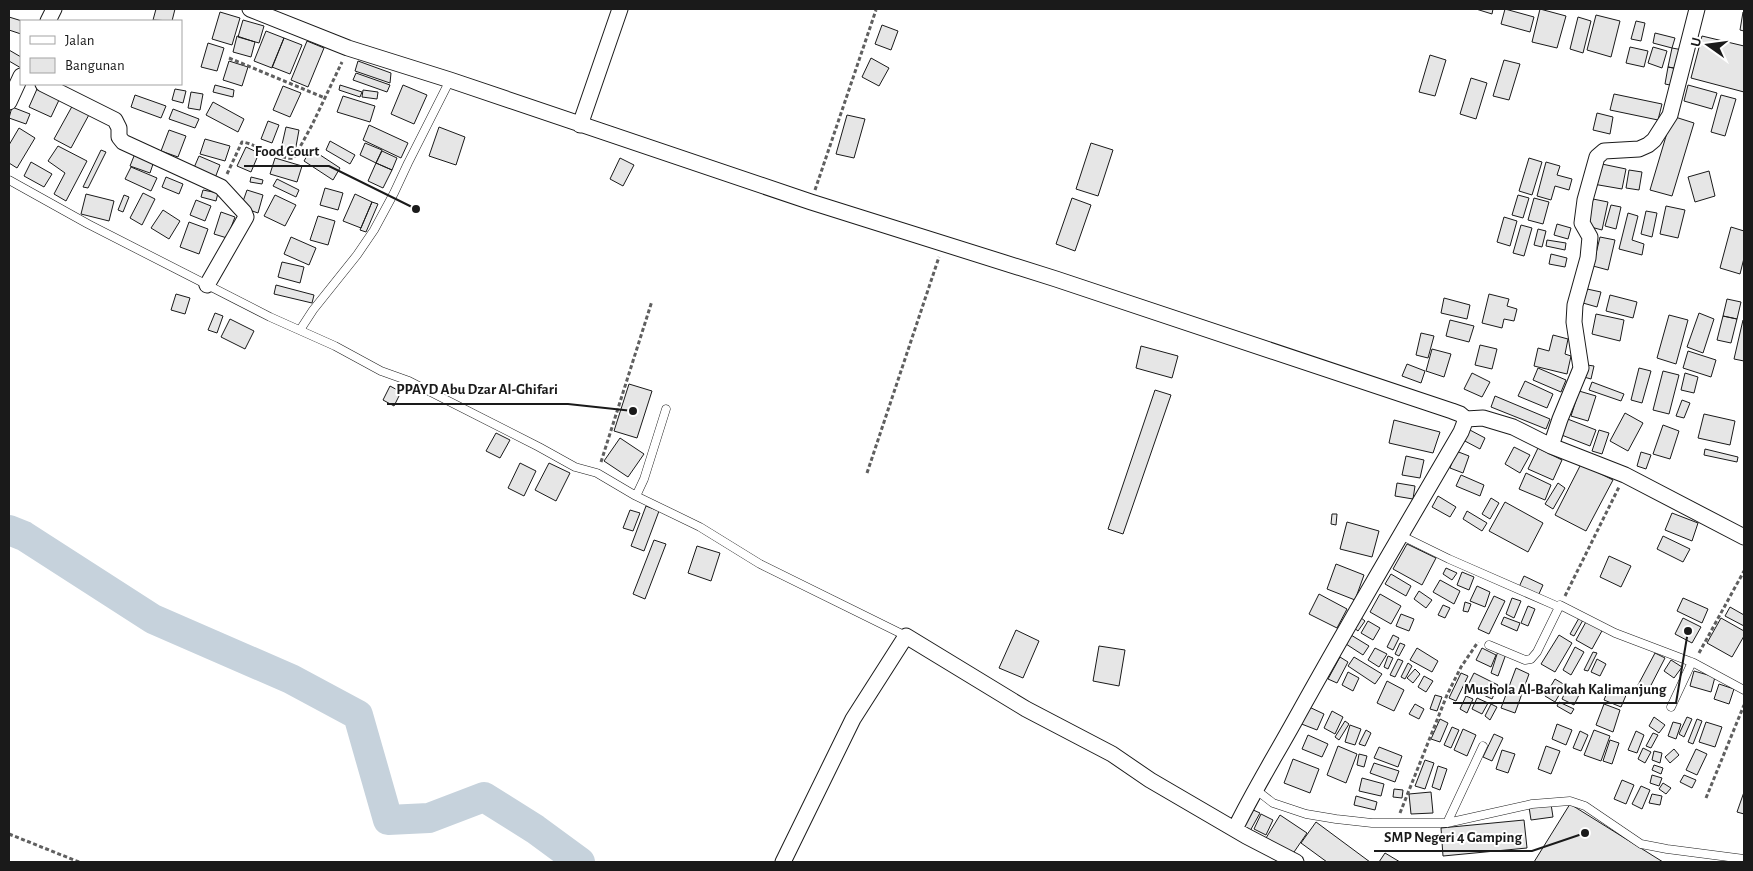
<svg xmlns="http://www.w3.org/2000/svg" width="1753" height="871" font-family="'Alegreya Sans',sans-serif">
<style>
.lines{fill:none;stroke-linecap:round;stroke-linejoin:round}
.river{stroke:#c6d2dc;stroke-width:30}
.building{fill:#e6e6e6;stroke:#1a1a1a}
.service-casing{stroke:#1a1a1a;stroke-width:9}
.minor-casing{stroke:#1a1a1a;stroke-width:17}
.path{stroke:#5f5f5f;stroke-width:3;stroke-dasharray:4 2.5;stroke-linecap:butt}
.service{stroke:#fff;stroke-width:8}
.minor{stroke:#fff;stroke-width:15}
.leader{fill:none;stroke:#1a1a1a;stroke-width:2}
.callout-dot{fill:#1a1a1a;stroke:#fff;stroke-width:2}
.callout-label{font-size:15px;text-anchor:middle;font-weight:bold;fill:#1a1a1a;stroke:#fff;stroke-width:4;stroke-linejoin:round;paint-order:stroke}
</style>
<rect width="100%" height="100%" fill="#fff"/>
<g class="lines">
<path class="river" d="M9,530L24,536L153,619L291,679L358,715L388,820L429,818L484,797L535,829L580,862"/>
</g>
<path class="building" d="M156,9H175L172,21L153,20Z
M1476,9H1493L1492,14Z
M1505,9L1534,17L1530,32L1501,24Z
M1540,9L1566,16L1557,48L1532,42Z
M220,12L240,18L232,45L212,39Z
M1743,12H1744V31L1740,30Z
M1596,15L1620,21L1611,57L1587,50Z
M9,17L22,21L21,34L9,30Z
M1578,17L1591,21L1583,53L1570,49Z
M243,20L264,26L259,43L238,37Z
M1636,21L1645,23L1641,41L1631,39Z
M882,25L898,31L891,50L875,44Z
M266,31L284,38L272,68L254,61Z
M1655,33L1675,38L1672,48L1653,43Z
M237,36L255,42L251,57L233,52Z
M1702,36L1744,46V92L1691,78Z
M284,38L302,45L290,74L272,67Z
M307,41L324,48L308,87L291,80Z
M208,43L224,48L217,71L201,67Z
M1630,47L1648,51L1644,67L1626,63Z
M1653,47L1667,51L1662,68L1648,63Z
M1672,48L1683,50L1679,69L1668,67Z
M9,50L21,57V68L9,61Z
M1430,55L1446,60L1435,96L1419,92Z
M871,58L889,68L879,86L862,77Z
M1504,60L1520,64L1509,100L1493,96Z
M229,61L248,67L242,86L223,80Z
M358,61L391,73L390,83L355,71Z
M1668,67L1679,69L1675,86L1665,84Z
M356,73L390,85L387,92L353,80Z
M1471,78L1487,83L1476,119L1460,114Z
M215,85L234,90L233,97L213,92Z
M340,85L362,92L360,97L339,90Z
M403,85L427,95L414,124L391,114Z
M1688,85L1717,93L1712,109L1684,101Z
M283,86L301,93L290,117L273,110Z
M37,89L59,100L51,117L29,107Z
M175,89L186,91L183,103L172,100Z
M363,90L378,92L377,99L362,97Z
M191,92L203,94L200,110L188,108Z
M1614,94L1662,104L1658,120L1610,110Z
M135,95L166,106L161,118L131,107Z
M1721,95L1736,99L1725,136L1711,132Z
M343,96L375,106L370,122L337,112Z
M75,101L91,111L71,148L54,139Z
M213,102L244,119L238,132L206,115Z
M12,107L30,114L26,124L9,118Z
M173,109L199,119L195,128L169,119Z
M1597,113L1613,117L1610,134L1593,130Z
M847,115L865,119L854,158L836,154Z
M1672,116L1694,123L1672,196L1650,190Z
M268,121L279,125L272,143L261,139Z
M369,125L408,143L401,158L363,140Z
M286,127L299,130L295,152L281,149Z
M439,127L465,137L456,165L429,156Z
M19,128L35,138L17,168L9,163V145Z
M169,130L186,136L178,157L161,151Z
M205,139L230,146L225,161L200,154Z
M330,141L355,155L350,164L326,150Z
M365,143L382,150L376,163L360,155Z
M1091,143L1113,150L1098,196L1076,189Z
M58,146L87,161L66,201L54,194L65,173L48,161Z
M246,147L259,153L251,172L237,166Z
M311,149L340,168L333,180L304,161Z
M101,150L106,152L88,188L83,187Z
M136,151L155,158L150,173L130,166Z
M382,151L397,158L392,170L376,163Z
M199,156L220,165L215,178L193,170Z
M275,158L302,166L297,182L270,174Z
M620,158L634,165L623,186L610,179Z
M1529,158L1542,162L1532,195L1519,191Z
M31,162L52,174L44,187L24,176Z
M1546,162L1560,166L1557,175L1572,179L1569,190L1555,186L1551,200L1537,196Z
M376,163L392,170L383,188L368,181Z
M1597,163L1626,169L1622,189L1593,184Z
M131,167L157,178L151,191L125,179Z
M1629,170L1642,172L1639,190L1626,188Z
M1709,171L1715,196L1695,202L1688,177Z
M166,177L183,184L179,194L162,187Z
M251,177L263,180L262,184L250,182Z
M277,179L299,190L296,197L273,186Z
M325,188L343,193L338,210L320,205Z
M203,190L218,193L216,201L201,197Z
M247,190L263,195L258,213L241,207Z
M143,193L155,199L142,225L130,218Z
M86,194L114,201L109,221L81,214Z
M355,194L372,202L361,228L343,221Z
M124,195L129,197L123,212L118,210Z
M275,195L296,205L285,226L264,216Z
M1518,195L1529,198L1523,218L1512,215Z
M1072,198L1091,205L1075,251L1056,244Z
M1534,198L1549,202L1543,224L1528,220Z
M1593,199L1608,202L1602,230L1587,226Z
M196,200L211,206L205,221L190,215Z
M372,202L378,204L366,232L360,230Z
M1611,205L1621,207L1616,229L1605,226Z
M1666,206L1685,210L1678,238L1660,234Z
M163,210L180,221L169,239L151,228Z
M1646,211L1657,213L1652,237L1641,234Z
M221,212L235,217L227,238L214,234Z
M1628,213L1638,216L1632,240L1644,244L1642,255L1619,249Z
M318,216L335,221L328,245L310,240Z
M1504,217L1517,221L1510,246L1497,242Z
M189,222L208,229L199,254L180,247Z
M1557,224L1571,228L1568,239L1554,235Z
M1521,225L1532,228L1524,256L1513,253Z
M1731,227L1744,231V258L1740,274L1720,268Z
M1538,229L1546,231L1542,247L1534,245Z
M291,237L316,248L309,265L284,254Z
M1600,237L1615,240L1608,270L1593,266Z
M1547,240L1566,243L1565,250L1546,246Z
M1551,254L1567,258L1565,267L1549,264Z
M282,262L304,267L300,283L278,277Z
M276,285L314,295L312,303L274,294Z
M1587,289L1601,292L1597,307L1583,303Z
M176,294L190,298L185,314L171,310Z
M1489,294L1509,299L1507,306L1517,309L1514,321L1504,319L1502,328L1482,323Z
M1610,295L1637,302L1633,318L1606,311Z
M1444,298L1470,305L1467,319L1441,313Z
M1727,299L1741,302L1737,319L1723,316Z
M215,313L223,316L217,333L208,330Z
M1699,313L1714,319L1703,353L1687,347Z
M1596,314L1624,320L1620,341L1592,334Z
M1669,315L1688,320L1676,364L1657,358Z
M1723,316L1737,319L1731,343L1717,340Z
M230,319L254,331L245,349L221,337Z
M1450,320L1474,326L1469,342L1446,336Z
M1743,320H1744V361L1734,359Z
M1421,333L1434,336L1428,358L1416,355Z
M1553,335L1568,339L1565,354L1571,356L1567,374L1534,366L1538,348L1549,351Z
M1480,345L1497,349L1492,369L1475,365Z
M1141,346L1178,356L1172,378L1136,368Z
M1432,349L1451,354L1444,377L1426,371Z
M1688,351L1716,360L1711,377L1683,368Z
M1407,364L1425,371L1421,383L1402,376Z
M1587,365L1594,366L1591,379L1584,377Z
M1538,368L1566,380L1561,392L1533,380Z
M1639,368L1651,371L1642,403L1631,400Z
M1663,371L1679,375L1669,414L1653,410Z
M1472,373L1490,382L1482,397L1464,389Z
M1685,373L1698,377L1694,393L1681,390Z
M1525,381L1553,394L1547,408L1518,396Z
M1592,382L1624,394L1621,401L1589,390Z
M629,384L652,391L637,438L614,431Z
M390,386L401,392L394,406L383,400Z
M1155,390L1171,395L1123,534L1108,529Z
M1579,391L1596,396L1588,421L1571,416Z
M1495,396L1550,419L1546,429L1491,407Z
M1682,400L1690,403L1684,418L1676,416Z
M1625,413L1643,423L1628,451L1610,441Z
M1704,414L1735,421L1730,445L1698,438Z
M1565,418L1596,430L1590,446L1559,434Z
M1394,420L1440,432L1433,453L1389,443Z
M1663,425L1679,431L1670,459L1653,454Z
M1468,429L1485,438L1480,449L1463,440Z
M1599,430L1609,433L1602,454L1592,451Z
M496,433L510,440L500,458L486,451Z
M620,438L644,454L628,477L604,461Z
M1514,447L1530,455L1520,473L1505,464Z
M1538,448L1562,460L1553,480L1528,469Z
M1705,449L1738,457L1737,462L1704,455Z
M1456,451L1469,456L1463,473L1450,468Z
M1641,452L1651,455L1646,469L1637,466Z
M1406,456L1424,460L1420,478L1402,475Z
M520,463L536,471L524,496L508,488Z
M549,463L570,473L556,501L535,490Z
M1581,464L1613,480L1586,531L1555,515Z
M1526,473L1551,485L1545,500L1519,489Z
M1461,475L1484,485L1480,496L1456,486Z
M1397,483L1415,486L1413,499L1395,496Z
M1558,483L1565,488L1553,509L1545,504Z
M1438,496L1456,507L1450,517L1432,507Z
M1491,498L1499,503L1490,519L1482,514Z
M1505,502L1543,523L1528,552L1489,531Z
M646,506L659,511L644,551L631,546Z
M630,510L640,513L633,531L623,528Z
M1467,511L1487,523L1482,531L1463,519Z
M1672,513L1698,523L1692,541L1665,530Z
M1332,514H1337L1336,525L1331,524Z
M1347,522L1379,531L1372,557L1340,549Z
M1663,536L1690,549L1683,562L1657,549Z
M654,540L666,544L645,599L633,594Z
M1407,544L1436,558L1422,585L1393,569Z
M697,546L720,553L711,581L688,573Z
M1609,556L1631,566L1621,587L1600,577Z
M1336,564L1364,575L1355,600L1327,589Z
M1446,568L1457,573L1452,580L1443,574Z
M1462,572L1474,577L1469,590L1457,585Z
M1391,574L1411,586L1406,596L1385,584Z
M1524,576L1543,585L1538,596L1519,587Z
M1440,580L1460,591L1454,604L1433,592Z
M1477,586L1490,592L1485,607L1470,601Z
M1419,591L1432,600L1426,608L1414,599Z
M1319,594L1347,609L1337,628L1309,614Z
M1380,594L1401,606L1391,624L1370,612Z
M1494,596L1505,601L1489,634L1478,629Z
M1512,598L1521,601L1514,618L1506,614Z
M1683,598L1708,609L1702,623L1677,611Z
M1465,602L1471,604L1468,612L1463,611Z
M1443,605L1450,608L1445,618L1438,615Z
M1528,606L1535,609L1528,626L1521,623Z
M1730,607L1744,615V626L1725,616Z
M1401,614L1414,619L1409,631L1396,626Z
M1360,617L1365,621L1358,631L1353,627Z
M1504,617L1520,623L1517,631L1501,624Z
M1579,618L1583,620L1574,636L1570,634Z
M1683,618L1701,627L1692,643L1675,634Z
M1721,618L1744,631V636L1732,657L1707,643Z
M1587,620L1603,629L1592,649L1576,640Z
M1368,621L1380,628L1373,640L1361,633Z
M1016,630L1039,641L1023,678L999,668Z
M1351,635L1369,646L1363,655L1346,644Z
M1393,635L1399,638L1393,650L1387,647Z
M1559,635L1572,643L1555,672L1541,664Z
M1400,643L1405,645L1399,656L1395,654Z
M1099,646L1125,650L1119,686L1093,681Z
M1575,647L1584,652L1571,675L1563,670Z
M1375,648L1387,654L1379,667L1368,660Z
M1417,648L1438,661L1432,672L1410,660Z
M1482,648L1496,655L1491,667L1476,660Z
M1498,651L1506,654L1498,676L1491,673Z
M1593,652L1597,653L1588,671L1584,670Z
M1655,653L1665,658L1648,691L1638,685Z
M1388,656L1393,658L1388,669L1384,667Z
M1340,657L1348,662L1337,683L1328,679Z
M1354,657L1382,674L1375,684L1348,666Z
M1398,659L1403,661L1395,677L1390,675Z
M1597,659L1606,664L1600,676L1591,672Z
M1671,660L1682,667L1674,678L1664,671Z
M1408,663L1412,666L1405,679L1401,677Z
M1516,668L1529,674L1515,713L1501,708Z
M1415,669L1420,674L1413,683L1407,678Z
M1694,671L1715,677L1711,692L1690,686Z
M1348,672L1359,678L1353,691L1342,685Z
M1461,673L1468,676L1456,701L1449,698Z
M1474,673L1498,685L1492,699L1467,687Z
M1424,676L1433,681L1426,692L1418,687Z
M1555,679L1565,685L1555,702L1545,696Z
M1387,681L1404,690L1394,711L1377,703Z
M1719,684L1734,689L1729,704L1714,699Z
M1610,685L1627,693L1621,707L1604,700Z
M1568,686L1580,693L1574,705L1562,699Z
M1435,695L1442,697L1437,711L1430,709Z
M1466,696L1473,699L1467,713L1460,709Z
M1477,698L1488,703L1482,714L1472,709Z
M1559,702L1574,709L1571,714L1557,706Z
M1415,704L1424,709L1419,719L1409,714Z
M1491,704L1497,707L1490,720L1485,716Z
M1604,704L1620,710L1613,732L1596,725Z
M1307,706L1324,714L1317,730L1299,723Z
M1332,711L1343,717L1335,734L1324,728Z
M1654,717L1665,725L1659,733L1649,726Z
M1687,717L1692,719L1684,737L1679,734Z
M1440,719L1448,723L1440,742L1431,739Z
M1697,719L1702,721L1693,744L1688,742Z
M1345,721L1349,724L1339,740L1335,737Z
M1673,722L1681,724L1676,739L1668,736Z
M1706,722L1722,727L1715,747L1699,742Z
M1557,724L1572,730L1566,745L1552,739Z
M1350,725L1361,729L1355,745L1345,742Z
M1452,727L1459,730L1451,748L1444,745Z
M1463,729L1476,735L1467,756L1454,750Z
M1366,730L1371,733L1365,746L1359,744Z
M1594,730L1610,736L1601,761L1584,755Z
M1580,731L1588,735L1581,751L1573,748Z
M1636,731L1644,735L1637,753L1628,750Z
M1653,733L1658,735L1651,748L1646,746Z
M1494,734L1503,738L1492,761L1483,757Z
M1308,735L1328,744L1322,757L1302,749Z
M1610,740L1619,743L1612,764L1603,761Z
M1338,746L1357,754L1346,783L1327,775Z
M1546,746L1560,751L1551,774L1538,769Z
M1379,747L1402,756L1398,767L1374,758Z
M1643,748L1651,752L1645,763L1638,759Z
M1674,749L1679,755L1670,763L1665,757Z
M1696,749L1707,754L1697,775L1686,770Z
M1502,750L1515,754L1508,773L1496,769Z
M1654,751L1662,753L1660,763L1652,760Z
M1359,754L1367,756L1364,767L1357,765Z
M1293,759L1319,769L1310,793L1284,783Z
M1425,760L1434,763L1425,789L1415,786Z
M1374,763L1399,771L1395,782L1370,773Z
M1654,765L1663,768L1661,774L1652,770Z
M1438,766L1447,769L1440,790L1432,787Z
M1652,775L1662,778L1659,786L1650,783Z
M1684,775L1696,780L1692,788L1680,782Z
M1362,778L1384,784L1381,796L1359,791Z
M1622,780L1634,785L1626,804L1614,799Z
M1663,783L1671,788L1666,794L1659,789Z
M1641,786L1650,790L1642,809L1632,804Z
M1394,789L1403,790L1402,798L1393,797Z
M1431,792L1433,813L1411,814L1409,794Z
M1744,792V814L1737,812Z
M1652,794L1662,796L1660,805L1649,803Z
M1356,796L1377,802L1375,810L1354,805Z
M1551,804L1553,817L1531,820L1529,807Z
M1570,804L1663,862H1534Z
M1251,809L1260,813L1250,831L1241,827Z
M1261,814L1273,820L1266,835L1254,829Z
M1280,815L1307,833L1292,855L1266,838Z
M1524,820L1527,848L1443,856L1441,828Z
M1316,822L1370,862H1327L1301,843Z
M1385,853L1400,862H1379Z"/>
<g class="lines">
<g class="service-casing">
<path id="service" d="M9,180L88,224L270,317L335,346L381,371L409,381L539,447L575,467L597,473L636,496L700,527L760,564L906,636
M300,330L313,310L357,255L374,230L394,193L408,163L450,80
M636,496L644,479L666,409
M1400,535L1449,559L1559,607
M1489,645L1525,660L1531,659L1537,652L1560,605L1615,633L1694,663L1744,690
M1671,707L1692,662
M1255,789L1273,803L1306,814L1336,819L1372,823H1447L1532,804L1570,801L1585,806L1641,844L1667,849L1744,859
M1447,823L1483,746"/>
</g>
<g class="minor-casing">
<path id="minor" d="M250,9L348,48L450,80L811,202L1056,279L1452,411L1460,414L1466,419L1483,418L1513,427L1551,446L1625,475L1744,537
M48,21L54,9
M43,84L115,120L119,128V137L123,142L221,187L244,212L246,217L207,285
M9,102L21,76
M580,125L620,9
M1551,446L1560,419L1581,368L1574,322L1575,305L1588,258L1590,237L1582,223L1585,200L1597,157L1604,151L1639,149L1648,145L1654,140L1670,115L1697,9
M1235,829C1253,792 1274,758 1294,722C1348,624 1405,528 1461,432L1466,419
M783,862L853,719L906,636L1026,709L1112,754L1150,780L1246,836L1296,862"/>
</g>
<path class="path" d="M229,58L325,98
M227,174L242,142C257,144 283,161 294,158L312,125L342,62
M815,190L876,10
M601,462L652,301
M867,473L939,257
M1565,596L1619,487
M1699,653L1744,571
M1706,798L1744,705
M1400,813L1447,695L1461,667L1478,642
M9,834L79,862"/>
<use href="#service" class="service"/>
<use href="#minor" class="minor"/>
</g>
<path class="leader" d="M416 209L329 166H244M633 411L568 404H387M1688 631L1676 703H1453M1585 833L1532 851H1374"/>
<g class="callout-dot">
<circle cx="416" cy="209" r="5"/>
<circle cx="633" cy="411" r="5"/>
<circle cx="1688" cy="631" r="5"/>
<circle cx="1585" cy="833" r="5"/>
</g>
<g class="callout-label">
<text x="287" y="156">Food Court</text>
<text x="477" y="394">PPAYD Abu Dzar Al-Ghifari</text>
<text x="1565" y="694">Mushola Al-Barokah Kalimanjung</text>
<text x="1453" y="842">SMP Negeri 4 Gamping</text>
</g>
<rect width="1753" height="871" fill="none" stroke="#1a1a1a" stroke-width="20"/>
<rect x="20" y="20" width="162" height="65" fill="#ffffff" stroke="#a3a3a3"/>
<rect x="30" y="36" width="25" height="8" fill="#ffffff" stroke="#a3a3a3"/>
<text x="65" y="45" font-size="15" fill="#1a1a1a">Jalan</text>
<rect x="30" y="58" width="25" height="15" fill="#e6e6e6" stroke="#a3a3a3"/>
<text x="65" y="70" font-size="15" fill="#1a1a1a">Bangunan</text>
<g transform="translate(1708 45) rotate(284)" stroke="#ffffff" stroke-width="4" paint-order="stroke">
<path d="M0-4L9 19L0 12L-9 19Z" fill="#1a1a1a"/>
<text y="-8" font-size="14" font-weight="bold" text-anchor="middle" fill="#1a1a1a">U</text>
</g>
</svg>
